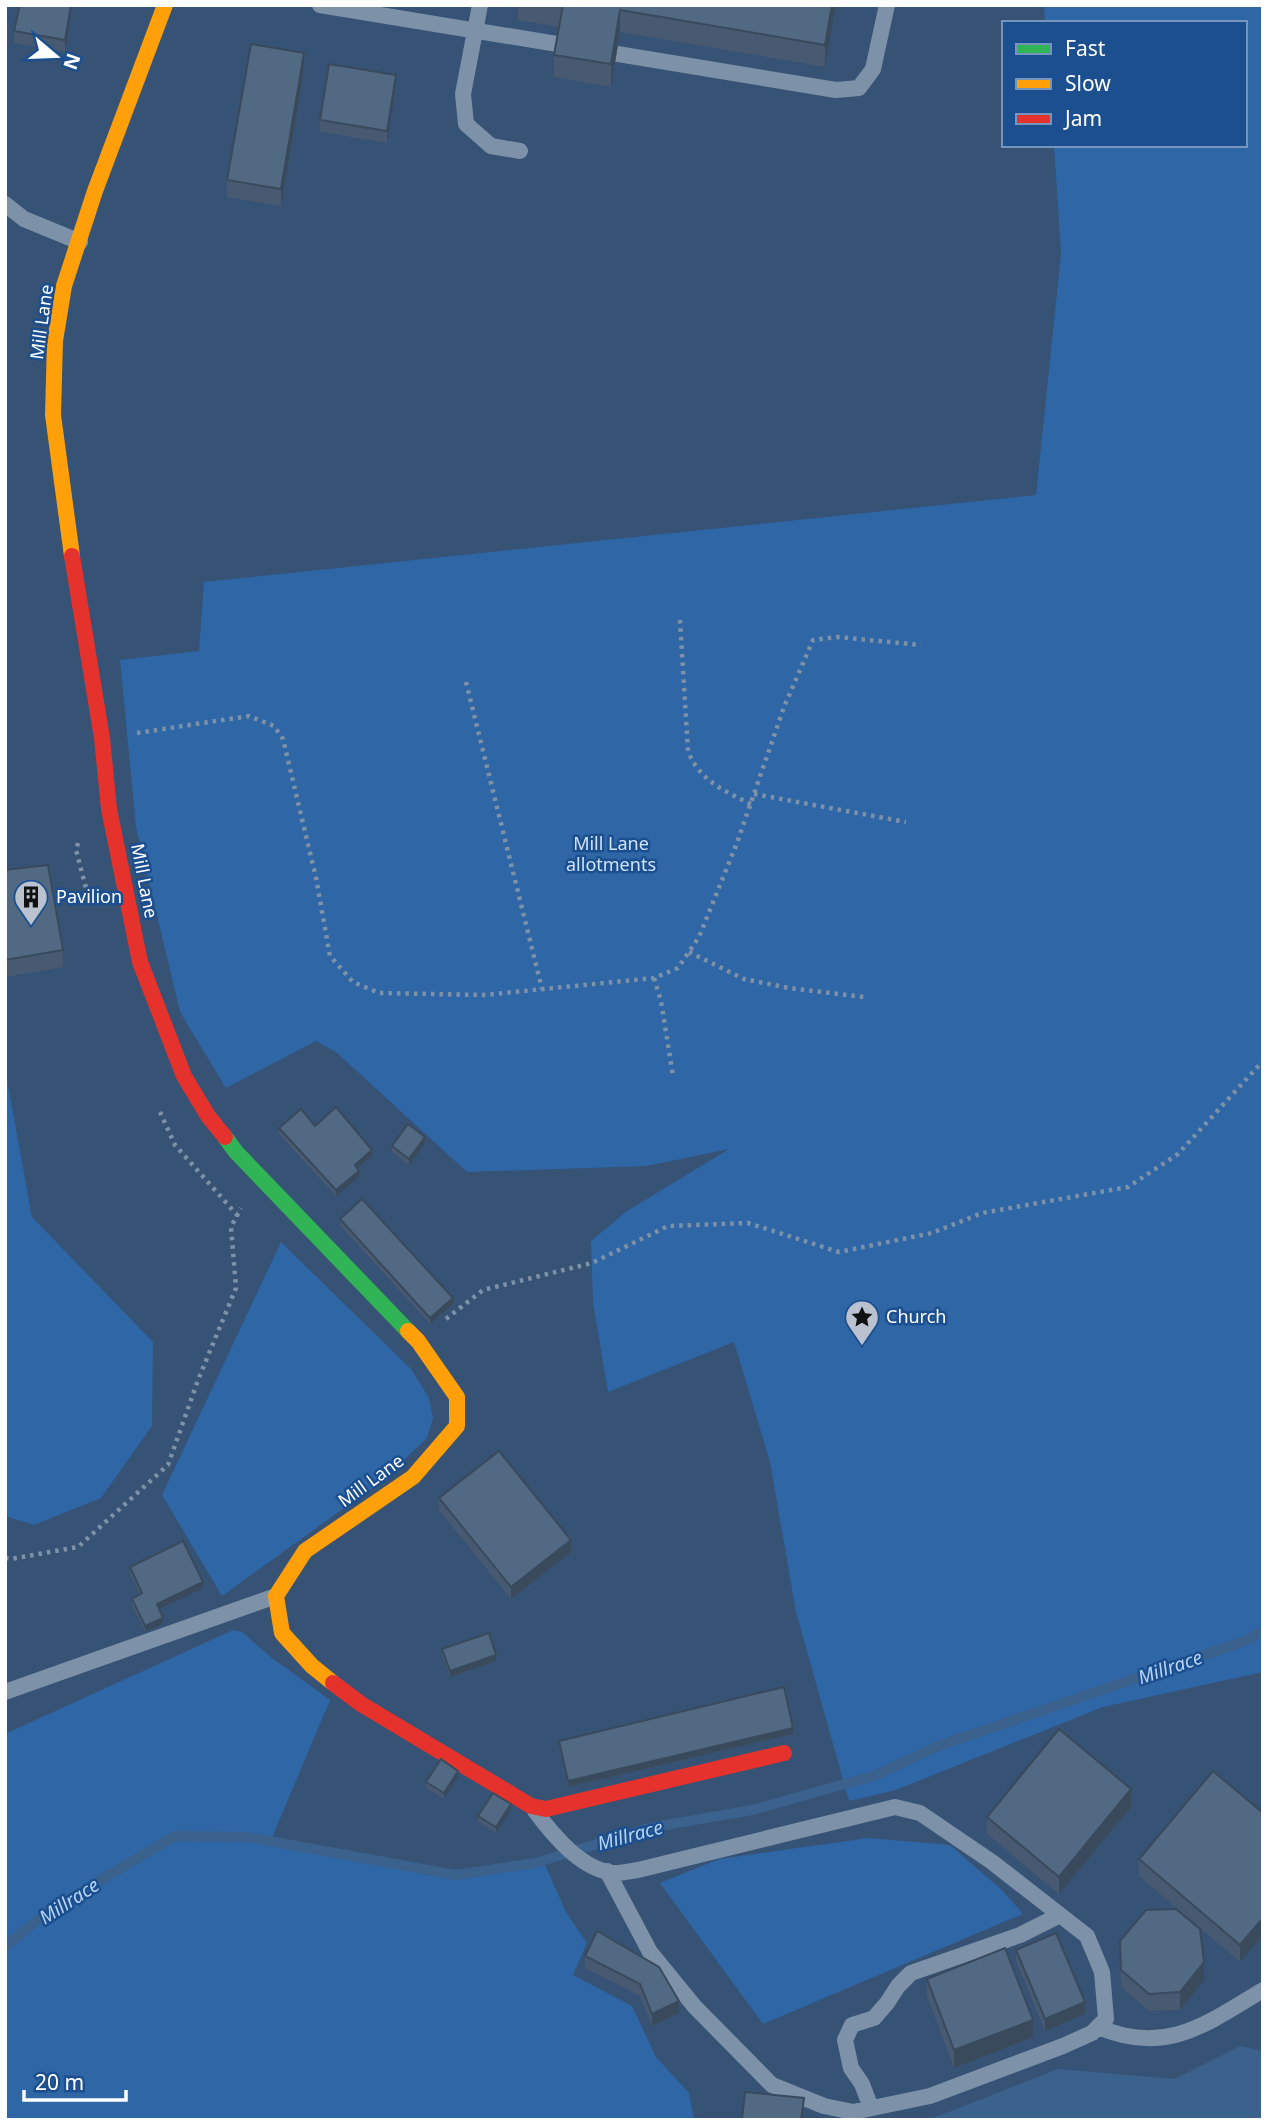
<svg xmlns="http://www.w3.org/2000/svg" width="1268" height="2125" font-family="'Noto Sans',sans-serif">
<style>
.green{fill:#2f66a5}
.water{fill:#3b618d}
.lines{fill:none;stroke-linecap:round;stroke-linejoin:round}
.stream{stroke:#3b618d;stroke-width:10}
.path{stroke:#7d92a8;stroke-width:4.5;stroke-dasharray:3.5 5;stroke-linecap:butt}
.lane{stroke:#7d92a8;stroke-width:16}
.fast{stroke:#30b455;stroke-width:16}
.slow{stroke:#ff9f0a;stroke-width:16}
.jam{stroke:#e5322d;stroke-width:16}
.wall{fill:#475a72}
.shaded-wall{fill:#394a5c}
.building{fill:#526984;stroke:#394a5c;stroke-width:2}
.labels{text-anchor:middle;stroke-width:5;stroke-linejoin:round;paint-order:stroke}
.street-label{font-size:18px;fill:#fff;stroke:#1b4f8f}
.park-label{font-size:18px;fill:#cfe3fa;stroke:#1b4f8f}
.poi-label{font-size:18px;fill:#fff;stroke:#1b4f8f;text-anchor:start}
.water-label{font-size:19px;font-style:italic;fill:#b5d3f5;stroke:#1b4f8f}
</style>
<rect width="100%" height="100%" fill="#365274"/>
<path class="green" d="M1044,5H1263V1672L1103,1707L896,1790L849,1801L796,1612L770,1462L734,1342L608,1392L593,1302L591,1241L627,1211L729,1149L647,1166L467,1172L336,1052L316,1041L226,1088L180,1012L136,827L120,660L199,651L204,582L1036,495L1061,254L1054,145H1245V23H1045Z
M5,1068L32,1217L153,1342L152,1426L101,1498L34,1525L5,1516Z
M281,1242L411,1369L429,1398L433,1418L427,1438L383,1480L222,1596L162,1495Z
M233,1630L242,1632L272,1658L330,1700L269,1845L457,1880L545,1865L566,1912L587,1943L573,1975L632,2006L656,2057L689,2093L694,2120H5V1734Z
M868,1838L950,1845L1003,1891L1023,1914L763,2024L660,1883L719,1859Z"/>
<path class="water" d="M1240,2046L1263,2051V2120H928L1058,2069L1175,2079Z"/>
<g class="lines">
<path class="stream" d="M5,1947L47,1912L175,1836L248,1837L456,1875L535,1863L649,1828L752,1810L874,1776L938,1746L1245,1641L1263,1631"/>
<path class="path" d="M680,620L688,751C699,780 724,791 751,804
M466,682L542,989
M137,733L249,716L274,726L283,739L316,878L330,956L353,982L379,993L484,995L654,978L678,968L699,937L737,843L784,707L813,640L837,637L921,645
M754,794L906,822
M78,843L76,850L86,888
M689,952L744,979L789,988L864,997
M654,978L661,1001L673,1076
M160,1112L175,1145L238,1216
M446,1319L483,1290L592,1263L668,1226L748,1223L839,1252L932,1233L982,1213L1128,1187L1178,1154L1263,1061
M5,1558L11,1559L78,1547L168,1465L198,1380L236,1288L231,1227L241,1208"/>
<path class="lane" d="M320,5L836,90L859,88L873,69L887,5
M480,5L463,94L466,124L491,146L520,151
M5,204L24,219L80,242
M5,1692L276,1596
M535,1811C553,1835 583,1872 616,1873C623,1873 631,1871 638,1870L895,1807L920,1813L992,1862L1087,1936L1102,1972L1106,2019L1092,2033L1063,2046L930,2096L853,2112L824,2106L772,2085L695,2007L650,1952L607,1871
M1098,2027C1166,2056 1206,2024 1263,1990
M871,2108L862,2084L851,2068L845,2040L852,2025L874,2018L887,2003L898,1986L911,1973L1020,1935L1060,1915"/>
<path class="fast" d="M225,1137L236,1152L408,1331"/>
<path class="slow" d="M72,556L53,415L55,341L64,286L95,191L165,5
M333,1683L312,1666L282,1633L276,1596L305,1551L413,1477L457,1426V1397L418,1341L408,1331"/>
<path class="jam" d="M72,556L102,738L109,809L140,962L184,1076L208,1116L225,1137
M333,1683L361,1704L531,1806L546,1809L784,1753"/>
</g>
<path class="wall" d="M73,5L65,52L14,43V31Z
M518,5H836L825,67L620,32L611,87L554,77V55L559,27L518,20Z
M304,70L281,206L227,197V180Z
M396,86L387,143L320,132V120Z
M5,870L63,950V967L5,977Z
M315,1126L372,1156L358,1169L359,1177L336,1196L279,1134V1128Z
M425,1143L409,1165L392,1152V1146Z
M340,1219L453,1304L430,1324L340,1225Z
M439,1498L571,1552L511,1599L439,1510Z
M130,1567L203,1588L159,1609L163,1624L145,1632L132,1605V1599L140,1595L130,1573Z
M442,1649L496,1661L450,1677L442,1655Z
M793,1734L568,1787L559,1747V1741Z
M458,1777L444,1799L426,1788V1782Z
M1131,1807L1059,1894L987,1834V1817Z
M511,1810L496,1833L478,1822V1816Z
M1263,1813V1935L1240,1962L1139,1876V1859Z
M597,1931L679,2013L652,2026L640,1996L585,1968V1956Z
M1120,1941L1204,1980L1180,2010L1149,2011L1121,1987Z
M1016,1950L1085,2014L1045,2031L1016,1961Z
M927,1979L1033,2037L954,2068L927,1996Z"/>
<path class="shaded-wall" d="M71,5H73L65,52V40Z
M832,5H836L825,67V45Z
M620,10V32L611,87V64Z
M304,53V70L281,206V189Z
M396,75V86L387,143V131Z
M425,1137V1143L409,1165V1159Z
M372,1150V1156L355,1171V1165Z
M359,1171V1177L336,1196V1190Z
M453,1298V1304L430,1324V1318Z
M571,1540V1552L511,1599V1587Z
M203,1582V1588L157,1610V1604Z
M163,1618V1624L145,1632V1626Z
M496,1655V1661L450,1677V1671Z
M793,1728V1734L568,1787V1781Z
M458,1771V1777L444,1799V1793Z
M1131,1789V1807L1059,1894V1877Z
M511,1804V1810L496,1833V1827Z
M1263,1918V1935L1240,1962V1945Z
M1204,1962V1980L1180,2010V1992Z
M679,2001V2013L652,2026V2014Z
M1085,2002V2014L1045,2031V2019Z
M1033,2020V2037L954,2068V2050Z"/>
<path class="building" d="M20,5H71L65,40L14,31Z
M563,5H832L825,45L620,10L611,64L554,55Z
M251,44L304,53L281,189L227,180Z
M329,64L396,75L387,131L320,120Z
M48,865L63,950L5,960V870Z
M336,1107L372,1150L355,1165L359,1171L336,1190L279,1128L301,1109L315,1126Z
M408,1124L425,1137L409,1159L392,1146Z
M362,1199L453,1298L430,1318L340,1219Z
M499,1451L571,1540L511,1587L439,1498Z
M183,1541L203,1582L157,1604L163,1618L145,1626L132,1599L142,1593L130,1567Z
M489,1633L496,1655L450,1671L442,1649Z
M784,1687L793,1728L568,1781L559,1741Z
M1059,1729L1131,1789L1059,1877L987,1817Z
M441,1759L458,1771L444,1793L426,1782Z
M1213,1771L1263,1813V1918L1240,1945L1139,1859Z
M493,1793L511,1804L496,1827L478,1816Z
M1176,1909L1200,1929L1204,1962L1180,1992L1149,1994L1121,1970L1120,1941L1146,1910Z
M597,1931L659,1967L679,2001L652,2014L640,1984L585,1956Z
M1056,1933L1085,2002L1045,2019L1016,1950Z
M1005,1948L1033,2020L954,2050L927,1979Z
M745,2092L804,2098L801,2120H742Z"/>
<defs>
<g id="building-pin" transform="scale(1.75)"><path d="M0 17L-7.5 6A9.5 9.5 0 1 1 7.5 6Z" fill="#b9c2ce" stroke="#1b4f8f"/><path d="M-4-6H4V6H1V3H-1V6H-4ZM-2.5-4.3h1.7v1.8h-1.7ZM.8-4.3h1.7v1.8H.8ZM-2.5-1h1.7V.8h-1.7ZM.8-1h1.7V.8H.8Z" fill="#111"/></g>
<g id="sight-pin" transform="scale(1.75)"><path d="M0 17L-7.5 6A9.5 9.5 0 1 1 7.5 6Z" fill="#b9c2ce" stroke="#1b4f8f"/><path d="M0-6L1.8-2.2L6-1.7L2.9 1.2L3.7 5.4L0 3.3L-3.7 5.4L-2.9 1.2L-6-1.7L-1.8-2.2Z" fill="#111"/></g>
</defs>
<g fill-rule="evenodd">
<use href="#building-pin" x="31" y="897"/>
<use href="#sight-pin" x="862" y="1317"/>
</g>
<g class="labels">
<g class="street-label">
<text transform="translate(42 322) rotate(-82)" y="6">Mill Lane</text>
<text transform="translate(144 881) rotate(79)" y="6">Mill Lane</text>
<text transform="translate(371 1481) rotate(-36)" y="6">Mill Lane</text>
</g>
<g class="park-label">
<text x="611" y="850">Mill Lane<tspan x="611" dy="21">allotments</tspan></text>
</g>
<g class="poi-label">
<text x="56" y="903">Pavilion</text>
<text x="886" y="1323">Church</text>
</g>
<g class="water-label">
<text transform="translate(1170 1667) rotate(-19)" y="7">Millrace</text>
<text transform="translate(630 1835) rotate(-15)" y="7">Millrace</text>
<text transform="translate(69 1901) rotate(-33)" y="7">Millrace</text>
</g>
</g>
<rect width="1268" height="2125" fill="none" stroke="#ffffff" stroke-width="14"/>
<rect x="1002" y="21" width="245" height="126" fill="#1b4f8f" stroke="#7695bc" stroke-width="2"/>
<rect x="1016" y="44" width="35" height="10" fill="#30b455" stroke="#7695bc" stroke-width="2"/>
<text x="1065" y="56" font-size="21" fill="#ffffff">Fast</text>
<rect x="1016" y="79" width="35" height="10" fill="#ff9f0a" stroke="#7695bc" stroke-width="2"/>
<text x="1065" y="91" font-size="21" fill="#ffffff">Slow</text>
<rect x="1016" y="114" width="35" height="10" fill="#e5322d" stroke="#7695bc" stroke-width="2"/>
<text x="1065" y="126" font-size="21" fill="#ffffff">Jam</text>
<g transform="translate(56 56) rotate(109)" stroke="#1b4f8f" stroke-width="5" paint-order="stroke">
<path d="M0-5L12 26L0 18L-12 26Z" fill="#ffffff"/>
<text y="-10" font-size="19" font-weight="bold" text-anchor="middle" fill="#ffffff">N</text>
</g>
<path d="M24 2090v10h102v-10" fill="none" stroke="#ffffff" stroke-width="3.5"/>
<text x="35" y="2090" font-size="21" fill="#ffffff" stroke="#1b4f8f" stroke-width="5" paint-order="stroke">20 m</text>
</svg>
